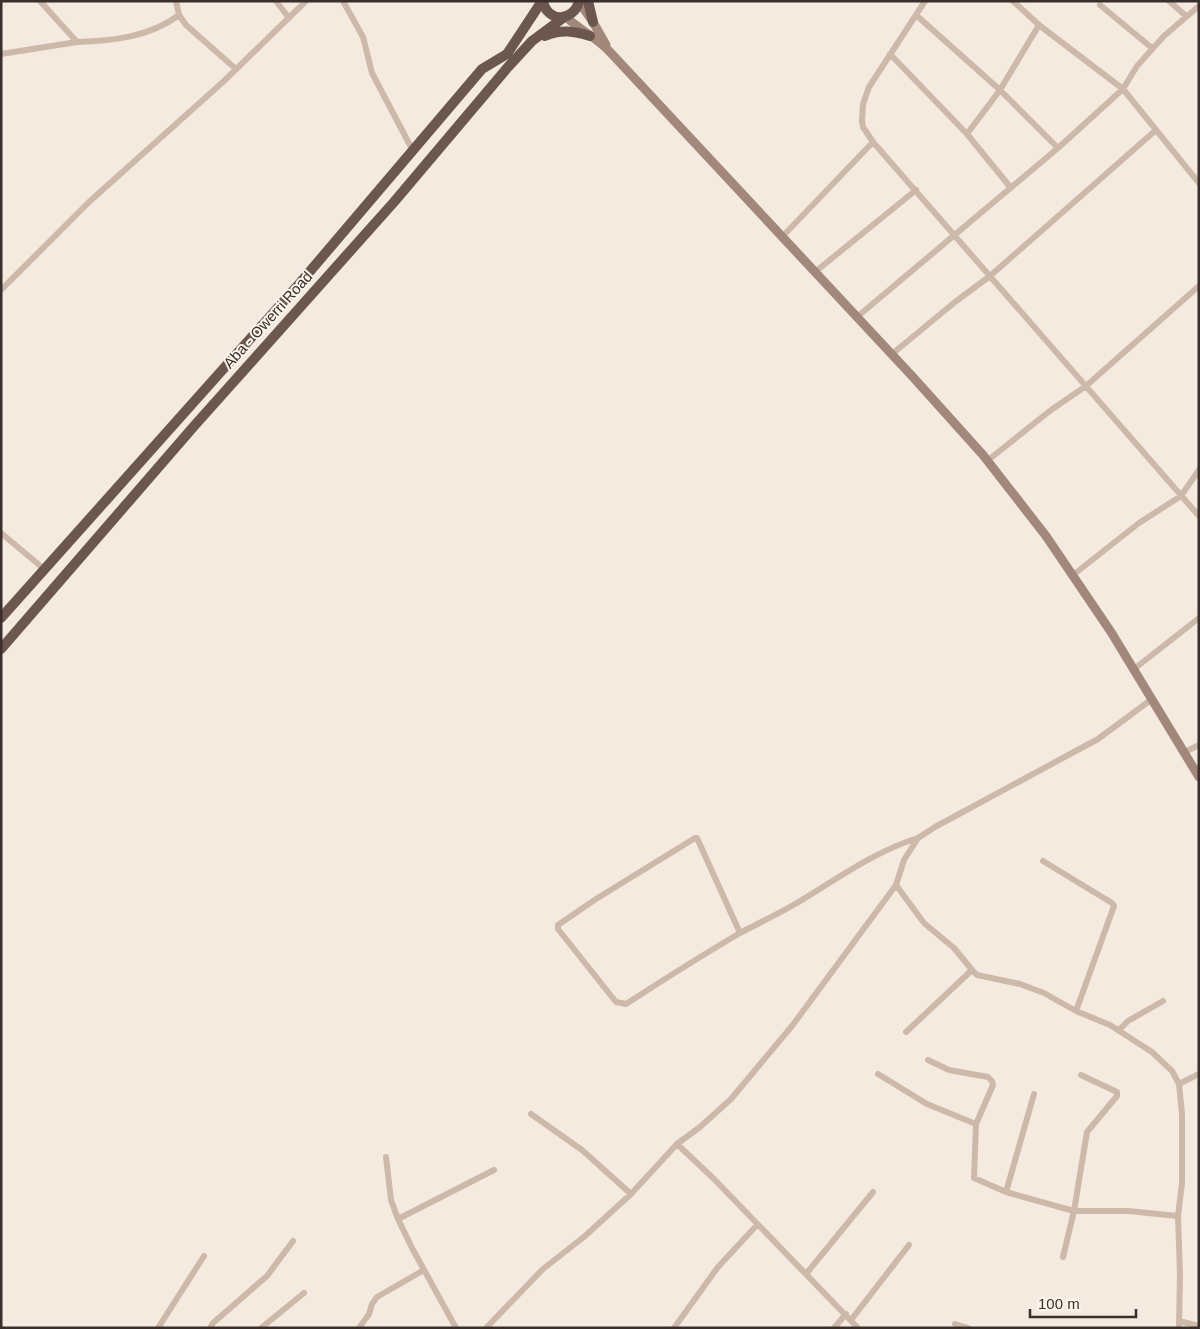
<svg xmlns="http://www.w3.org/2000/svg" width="1200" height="1329" font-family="Arial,sans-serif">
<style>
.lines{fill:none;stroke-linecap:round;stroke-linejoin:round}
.minor{stroke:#cdb9aa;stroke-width:6}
.secondary{stroke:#a1887b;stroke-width:9}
.trunk{stroke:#6c574e;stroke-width:10}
.labels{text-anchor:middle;stroke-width:4;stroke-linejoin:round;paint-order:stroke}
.street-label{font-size:15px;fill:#3a2f2a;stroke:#fbf4ec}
</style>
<rect width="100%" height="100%" fill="#f4eadf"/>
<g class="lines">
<path class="minor" d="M40,1L77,42C112,41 150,37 179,15
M176,1L179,15L186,25L236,69
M276,1L289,18
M343,1L363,37L372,73L412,149
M1013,1L1039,25L1123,89L1199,183
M1169,1L1186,16
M1100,5L1152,48
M916,15L1000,90L1058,148
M1,54L77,42
M890,54L967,134L1011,188
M967,134L1000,90L1039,25
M873,142L863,127L862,121L863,104L869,87L925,1
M782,237L873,142L1199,516
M815,272L916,190
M1,290L89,202L224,81L306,1
M857,317L1058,148L1123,89L1137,66L1164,36L1199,6
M892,354L955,302L990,276L1156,130
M987,461L1051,410L1086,386L1199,286
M1,533L44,569
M1073,575L1139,523L1181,496L1199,470
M1134,669L1199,618
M1185,752L1199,745
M1043,861L1112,903L1114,906L1076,1011
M896,885L924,923L954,948L972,970L977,975L1020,984L1044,993L1076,1011L1110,1025L1152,1052L1172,1071L1179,1084L1182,1114V1183L1178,1216L1180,1274L1179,1328
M740,933L697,838H695L596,899L558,925V929L616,1002L626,1004C663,980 701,956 740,933C759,923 778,914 797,903C837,879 873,852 918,838
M1119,1030L1128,1021L1163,1001
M906,1032L972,970
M928,1060L949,1070L988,1077L992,1081L993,1085L976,1124
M878,1074L927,1104L976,1124L974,1178L1006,1192L1074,1211H1128L1178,1216
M1179,1084L1199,1074
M531,1114L582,1150L631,1194
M677,1144L714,1179L858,1328
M386,1157L391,1200L398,1219L412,1248L456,1328
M1006,1192L1034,1094
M398,1219L494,1170
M1063,1257L1074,1211L1087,1132L1117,1096V1092L1081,1075
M806,1274L873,1192
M851,1320L909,1245
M1179,1321L1199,1326
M955,1324L968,1328
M158,1328L204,1256
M210,1328L213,1323L267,1276L293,1241
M261,1328L304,1293
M359,1328L369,1314L372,1304L377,1297L424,1270
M486,1328L543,1269L585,1236L631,1194L677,1144L700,1127L731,1099L792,1026L896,885L904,860L918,838L935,827L1098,739L1152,699
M674,1328L718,1267L757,1225
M834,1328L846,1314"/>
<path class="secondary" d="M579,2L593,22L606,45
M566,17C580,30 597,38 610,52L912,376L983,455L1046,536L1111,632L1199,777"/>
<path class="trunk" d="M543,1C547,23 574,22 579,1
M588,1L593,22
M545,36C561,29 574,31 590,36
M1,618L300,283L482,69L507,54L542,1
M1,649L195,425L394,202L508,67L532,41L563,18"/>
</g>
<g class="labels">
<g class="street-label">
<text transform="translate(268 320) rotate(-48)" y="5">Aba - Owerri Road</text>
</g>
</g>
<rect width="1200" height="1329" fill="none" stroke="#3a2f2a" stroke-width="5"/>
<path d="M1030 1309v8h106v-8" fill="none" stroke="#3a2f2a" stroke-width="2.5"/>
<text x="1038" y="1309" font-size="15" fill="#3a2f2a" stroke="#fbf4ec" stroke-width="4" paint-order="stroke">100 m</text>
</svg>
